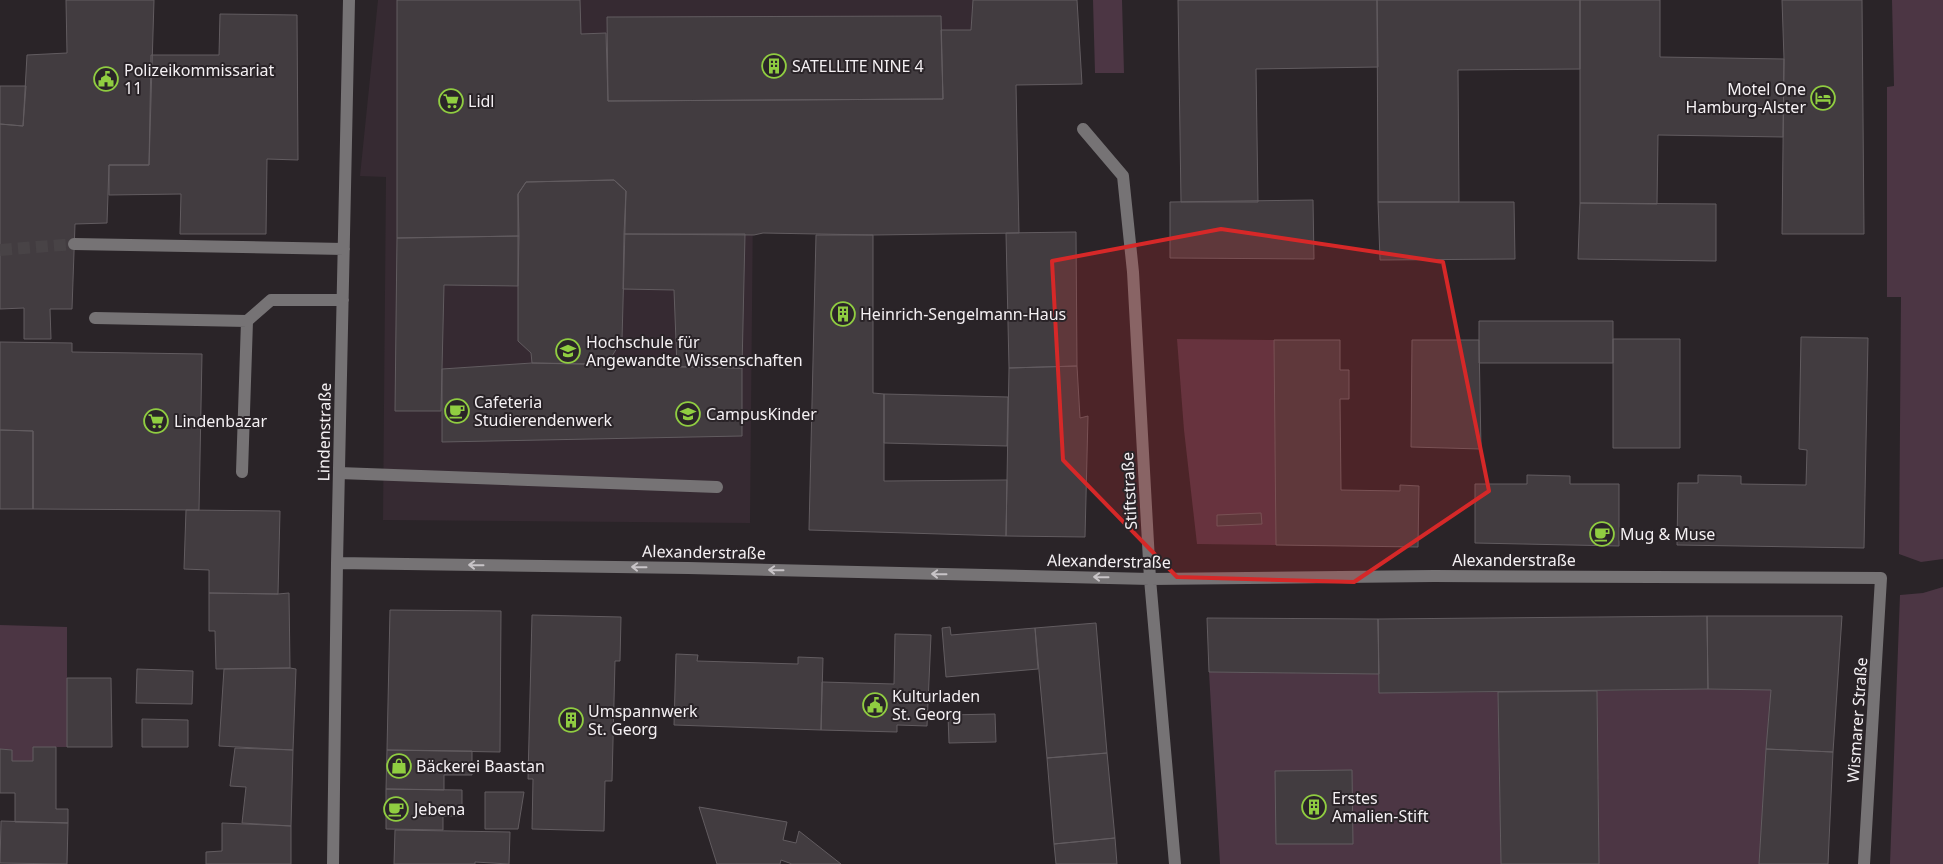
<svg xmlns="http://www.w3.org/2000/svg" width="1943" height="864" font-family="'Noto Sans',sans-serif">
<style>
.built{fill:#362a32}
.green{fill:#4c3644}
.building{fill:#423c40;stroke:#625c60}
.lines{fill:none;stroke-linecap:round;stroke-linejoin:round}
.minor-tunnel{stroke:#484346;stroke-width:12;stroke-dasharray:12 6;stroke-linecap:butt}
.minor{stroke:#767375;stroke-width:12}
.oneway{stroke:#c8c4c7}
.marked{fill:#d62828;fill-opacity:0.2;stroke:#d62828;stroke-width:4;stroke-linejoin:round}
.labels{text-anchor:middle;stroke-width:4;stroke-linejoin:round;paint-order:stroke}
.poi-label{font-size:16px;fill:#f4f0f3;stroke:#2a2428;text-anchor:start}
.street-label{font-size:16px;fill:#f4f0f3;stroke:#2a2428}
</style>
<rect width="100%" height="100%" fill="#2a2428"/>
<path class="built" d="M378,0H1077L1082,84L1016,85L753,205L750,523L383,520L386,177L360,176Z"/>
<path class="green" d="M1093,0H1122L1124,73H1095Z
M1892,0H1943V559L1921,562L1899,554L1901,297H1887V87L1894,86Z
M1177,339L1274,340L1276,545L1197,544L1184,430Z
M1943,587V864H1890L1900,595L1923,593Z
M0,625L67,627V747H33V761H12V750L0,749Z
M1209,672L1379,674V693L1498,692L1501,864H1220Z
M1708,689L1771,690L1759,864H1599L1597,691Z"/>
<path class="building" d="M66,0H154L149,165H109L107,223L75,224L72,309H50L51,339H24V308L0,309V124L23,126L27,55L67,53Z
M397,0H580L581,34L606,33L608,101L943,99L941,30H971L973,0H1077L1082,84L1016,85L1019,233L873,235L763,233L754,235L624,234L626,191L614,180L526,182L518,194L519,236L397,238Z
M1178,0H1377L1378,67L1256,69L1258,202H1181Z
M1377,0H1580V69L1458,70L1459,202H1378Z
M1580,0H1660V57L1784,59L1783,137L1658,135L1657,204L1580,203Z
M1782,0H1862L1864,234H1782L1784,59Z
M220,14L297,15L298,160L267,159L266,234H180L181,194L109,195V165H149L151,55H219Z
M941,16L943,99L608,101L607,17Z
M0,86H26L23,126L0,124Z
M614,180L626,191L622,340L607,364L532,363L531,353L518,341V194L526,182Z
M1313,200L1314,259L1170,258V202Z
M1378,202H1514L1515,259L1380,260Z
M1580,203L1716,204V261L1578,259Z
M1076,232L1077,366L1009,368L1006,233Z
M624,234H745L742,368L677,367L674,290L623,289Z
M816,235H873V393L884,394V481L1007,480L1006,536L809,530Z
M519,236L518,286L444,285L441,411H395L397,238Z
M1479,321H1613V363H1479Z
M1801,337L1868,338L1864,548L1677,545L1678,483H1698V475L1741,476V484L1806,485L1807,450L1799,449Z
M1613,339H1680V448H1613Z
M1274,340H1340V370H1349V399H1340L1341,490L1400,491V485L1419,486L1418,547L1276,545Z
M1412,340H1479L1481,449L1411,447Z
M0,342L72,343V352L202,354L199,510L33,509V431L0,430Z
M532,363L742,368V436L442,442V369Z
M1077,366L1080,418L1088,416L1085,537L1006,536L1009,368Z
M884,394L1008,397L1007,446L884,443Z
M0,430L33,431V509H0Z
M1527,475L1570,476V484H1619V546L1475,543V484H1527Z
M186,510L280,511L278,594L209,593V570L184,569Z
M1261,513L1262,524L1217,526V515Z
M209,593L278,594L289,593L290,668L216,669L215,631H209Z
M390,610L501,611L500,752L387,750Z
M532,615L621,617L620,661H615L612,781H605L604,831L532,829L533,779H528Z
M1707,616H1842L1833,752L1766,749L1771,690L1708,689Z
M1707,616L1708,689L1379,693L1378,619Z
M1207,618L1378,619L1379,674L1209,672Z
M1096,623L1107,753L1047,758L1035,628Z
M950,627L951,635L1035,628L1038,669L946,677L942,628Z
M895,634L931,635L927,726L897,725V732L821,730L822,682L894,684Z
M676,654L698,655L697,661L798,664V657L823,658L821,730L674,725Z
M290,668L296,669L293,750L219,746L224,669Z
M137,669L193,671L192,704L136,703Z
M67,678H111L112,747H67Z
M1597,691L1599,864H1501L1498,692Z
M995,714L996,742L949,743L948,715Z
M142,719L188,720V747H142Z
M33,747H56V809H68V823L15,822V793H0V749L12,750V761H33Z
M235,748L293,750L291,826L242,823L246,787L230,786Z
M1766,749L1833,752L1828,864H1759Z
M387,750L472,751V775H444V790L386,789Z
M1107,753L1115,838L1054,844L1047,758Z
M1352,770L1353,844H1276L1275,771Z
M386,789L462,790V812H457V816H443V830L386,829Z
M485,792H524L518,829H485Z
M699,807L787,822L783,840L796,843L799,831L841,864H792L781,860L780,864H717Z
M1,821L68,823L67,864L0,863Z
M222,823L291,826V864H206V852L222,851Z
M395,830L510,832L509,864L475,862V864H394Z
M1115,838L1117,864H1056L1054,844Z"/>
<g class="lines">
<path class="minor-tunnel" d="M0,250L74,244"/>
<path class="minor" d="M1083,129L1123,176L1133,272L1150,579L1175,864
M74,244L344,249
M95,318L247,321
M242,472L247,321L271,300H343
M339,473L717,487
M337,563L688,568L1150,579L1434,576L1881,578L1864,864
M333,864L337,563L349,0"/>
</g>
<defs><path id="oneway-shaft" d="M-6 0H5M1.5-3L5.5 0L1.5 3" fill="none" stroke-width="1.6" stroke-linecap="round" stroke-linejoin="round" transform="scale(1.25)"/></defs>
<g class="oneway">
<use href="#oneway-shaft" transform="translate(476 565) rotate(-179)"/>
<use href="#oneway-shaft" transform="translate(639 567) rotate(-179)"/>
<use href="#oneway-shaft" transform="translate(776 570) rotate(-179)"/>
<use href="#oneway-shaft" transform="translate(939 574) rotate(-179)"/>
<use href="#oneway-shaft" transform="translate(1101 577) rotate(-179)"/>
</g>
<path class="marked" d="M1221,229L1443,262L1489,491L1354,582L1177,577L1063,460L1052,261Z"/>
<defs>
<g id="building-ring" transform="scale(1.25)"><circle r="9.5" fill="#2a2428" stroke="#90cd41" stroke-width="1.5"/><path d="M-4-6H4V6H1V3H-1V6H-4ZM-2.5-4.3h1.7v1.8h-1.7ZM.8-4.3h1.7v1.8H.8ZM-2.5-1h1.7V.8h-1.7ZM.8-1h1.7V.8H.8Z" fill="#90cd41"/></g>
<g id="civic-ring" transform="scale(1.25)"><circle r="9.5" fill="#2a2428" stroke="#90cd41" stroke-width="1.5"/><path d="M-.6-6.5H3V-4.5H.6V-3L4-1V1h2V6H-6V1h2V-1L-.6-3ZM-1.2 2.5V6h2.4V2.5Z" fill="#90cd41"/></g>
<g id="hotel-ring" transform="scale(1.25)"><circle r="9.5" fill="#2a2428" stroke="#90cd41" stroke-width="1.5"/><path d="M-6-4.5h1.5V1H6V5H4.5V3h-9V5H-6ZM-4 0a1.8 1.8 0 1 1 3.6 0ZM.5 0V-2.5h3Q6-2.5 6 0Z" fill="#90cd41"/></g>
<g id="supermarket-ring" transform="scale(1.25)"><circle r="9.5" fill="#2a2428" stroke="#90cd41" stroke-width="1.5"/><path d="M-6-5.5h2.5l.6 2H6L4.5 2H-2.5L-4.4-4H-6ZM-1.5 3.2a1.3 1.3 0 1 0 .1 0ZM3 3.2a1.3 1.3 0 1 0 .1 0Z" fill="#90cd41"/></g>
<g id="university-ring" transform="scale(1.25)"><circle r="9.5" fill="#2a2428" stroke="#90cd41" stroke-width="1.5"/><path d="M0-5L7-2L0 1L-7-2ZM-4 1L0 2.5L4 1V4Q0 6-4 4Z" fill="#90cd41"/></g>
<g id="cafe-ring" transform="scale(1.25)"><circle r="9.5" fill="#2a2428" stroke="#90cd41" stroke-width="1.5"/><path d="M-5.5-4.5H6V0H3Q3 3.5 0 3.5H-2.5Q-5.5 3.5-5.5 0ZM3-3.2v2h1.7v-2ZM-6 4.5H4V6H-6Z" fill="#90cd41"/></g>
<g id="school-ring" transform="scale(1.25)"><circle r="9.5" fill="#2a2428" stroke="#90cd41" stroke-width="1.5"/><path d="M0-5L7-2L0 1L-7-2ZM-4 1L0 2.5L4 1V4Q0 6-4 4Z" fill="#90cd41"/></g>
<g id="shop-ring" transform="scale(1.25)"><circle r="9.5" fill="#2a2428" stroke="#90cd41" stroke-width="1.5"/><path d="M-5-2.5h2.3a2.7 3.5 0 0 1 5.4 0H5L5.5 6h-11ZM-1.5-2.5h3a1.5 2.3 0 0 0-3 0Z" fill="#90cd41"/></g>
</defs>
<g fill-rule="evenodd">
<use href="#building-ring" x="774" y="66"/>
<use href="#civic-ring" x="106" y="79"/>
<use href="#hotel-ring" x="1823" y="98"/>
<use href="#supermarket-ring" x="451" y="101"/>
<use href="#building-ring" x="843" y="314"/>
<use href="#university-ring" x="568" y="351"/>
<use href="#cafe-ring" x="457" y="411"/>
<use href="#school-ring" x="688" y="414"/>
<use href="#supermarket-ring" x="156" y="421"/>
<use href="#cafe-ring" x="1602" y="534"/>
<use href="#civic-ring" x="875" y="705"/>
<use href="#building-ring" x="571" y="720"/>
<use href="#shop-ring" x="399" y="766"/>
<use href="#building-ring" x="1314" y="807"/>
<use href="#cafe-ring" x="396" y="809"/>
</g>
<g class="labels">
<g class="poi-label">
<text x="792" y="72">SATELLITE NINE 4</text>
<text x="124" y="76">Polizeikommissariat<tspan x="124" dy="18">11</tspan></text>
<text x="1806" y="95" text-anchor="end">Motel One<tspan x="1806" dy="18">Hamburg-Alster</tspan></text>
<text x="468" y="107">Lidl</text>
<text x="860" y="320">Heinrich-Sengelmann-Haus</text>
<text x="586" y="348">Hochschule für<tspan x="586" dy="18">Angewandte Wissenschaften</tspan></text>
<text x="474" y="408">Cafeteria<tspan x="474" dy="18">Studierendenwerk</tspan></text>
<text x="706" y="420">CampusKinder</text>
<text x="174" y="427">Lindenbazar</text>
<text x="1620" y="540">Mug &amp; Muse</text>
<text x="892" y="702">Kulturladen<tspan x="892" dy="18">St. Georg</tspan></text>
<text x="588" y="717">Umspannwerk<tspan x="588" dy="18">St. Georg</tspan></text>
<text x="416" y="772">Bäckerei Baastan</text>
<text x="1332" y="804">Erstes<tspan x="1332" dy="18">Amalien-Stift</tspan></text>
<text x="414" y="815">Jebena</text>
</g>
<g class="street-label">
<text transform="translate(324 432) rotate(-89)" y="6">Lindenstraße</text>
<text transform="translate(1129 491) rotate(-93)" y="6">Stiftstraße</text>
<text transform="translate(704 552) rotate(1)" y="6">Alexanderstraße</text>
<text x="1514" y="566">Alexanderstraße</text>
<text transform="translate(1109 561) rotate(1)" y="6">Alexanderstraße</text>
<text transform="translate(1857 720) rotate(-86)" y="6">Wismarer Straße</text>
</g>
</g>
</svg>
